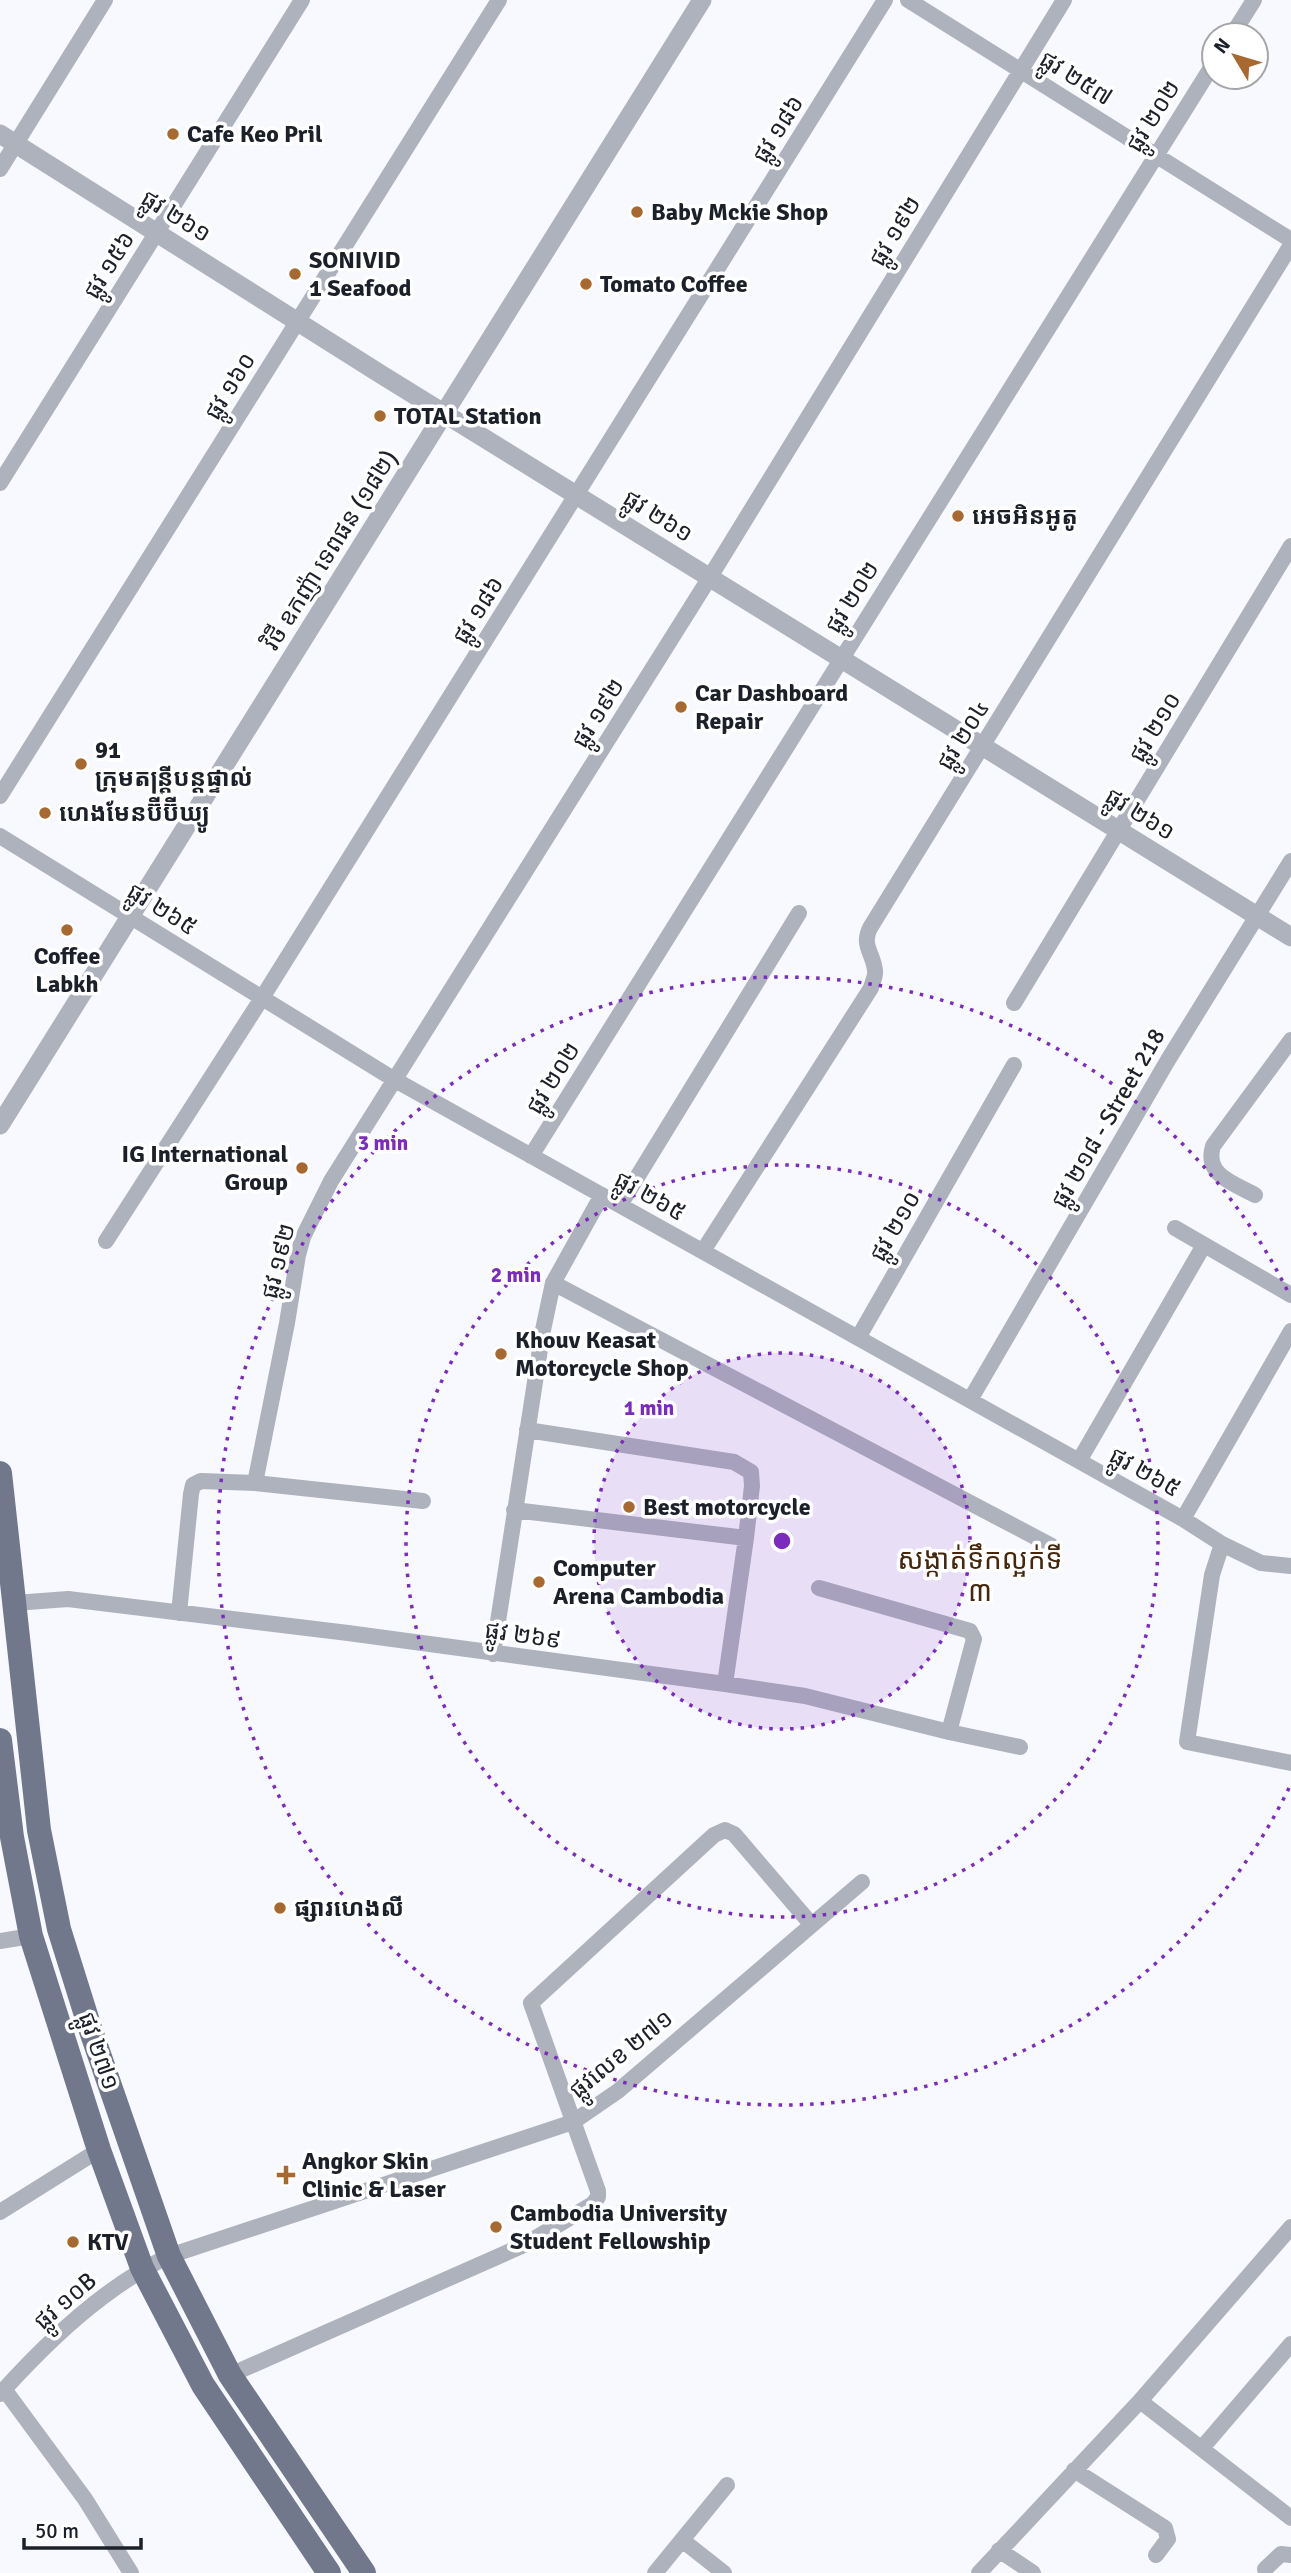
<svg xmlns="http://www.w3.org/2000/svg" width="1291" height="2573" font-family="Signika,'Noto Sans Khmer',sans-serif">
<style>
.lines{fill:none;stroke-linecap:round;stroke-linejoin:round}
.minor{stroke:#aeb2bd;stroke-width:16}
.tertiary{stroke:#aeb2bd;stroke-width:19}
.primary{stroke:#71788b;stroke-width:24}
.ring{fill:none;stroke:#7b2cbf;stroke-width:3.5;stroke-dasharray:3.5 7}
.poi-dot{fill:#a7692f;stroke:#fff;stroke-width:2.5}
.labels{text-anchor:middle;stroke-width:7;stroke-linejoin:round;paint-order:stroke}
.street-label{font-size:24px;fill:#1c2029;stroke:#fff}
.poi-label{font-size:24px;font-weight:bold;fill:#1c2029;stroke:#fff;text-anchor:start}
.quarter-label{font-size:28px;fill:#45270c;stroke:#fff}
.centre{fill:#7b2cbf;stroke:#fff;stroke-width:3.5}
.ring-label{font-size:21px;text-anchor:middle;font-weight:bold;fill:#7b2cbf;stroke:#fff;stroke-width:7;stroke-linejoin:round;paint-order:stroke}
</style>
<rect width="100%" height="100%" fill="#f7f9fe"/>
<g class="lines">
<path class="minor" d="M908,0L1291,240
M1232,35L1254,0
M0,169L105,0
M0,483L302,0
M0,796L499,0
M0,836L395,1080L1183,1519L1222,1544L1261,1563L1291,1566
M1014,1003L1291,546
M531,1156L1214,63
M1255,1195C1233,1183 1204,1175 1213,1146L1291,1040
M620,1205L799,913
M1175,1228L1291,1295
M106,1241L262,998L885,0
M703,1251L871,988C872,983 876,976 875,971C874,954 861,946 870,928L1291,245
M553,1283L1052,1546
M858,1338L1014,1065
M970,1400L1168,1060L1291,861
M527,1430L734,1462L751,1472L752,1486L746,1538L725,1684
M1079,1461L1204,1245
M255,1483L287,1323L298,1255L303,1237L331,1181L710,577L1064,0
M514,1510L746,1538
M1183,1519L1291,1331
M1222,1544L1212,1575L1187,1742L1291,1763
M819,1588L970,1631L974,1639L949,1732
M15,1603L68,1599L348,1633L725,1684L805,1696L949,1732L1020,1747
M179,1613L191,1494L193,1485L201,1481L255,1483L423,1501
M493,1654L543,1330L553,1283L602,1195
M0,1941L31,1936
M0,2212L99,2150
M230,2375L524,2245L593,2204L598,2197V2191L531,2003L714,1835L725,1830L734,1834L811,1924
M4,2389L85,2499L131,2573
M0,2394C48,2341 104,2287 169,2256L573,2122L618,2091L862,1882
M1140,2401L1291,2518
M1202,2448L1291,2344
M1074,2470L1165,2528L1168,2539L1156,2555
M682,2540L724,2573
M999,2550L1033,2573
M1265,2569L1281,2554L1291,2555
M655,2573L727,2485
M979,2573L1140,2401L1291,2227"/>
<path class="tertiary" d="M0,134L382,375L1291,937
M0,1125L702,0"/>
<path class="primary" d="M0,1473L39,1830L59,1929L91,2031L169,2256L230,2375L364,2573
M0,1740L12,1837L31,1936L99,2150L142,2268L203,2385L329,2573"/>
</g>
<circle cx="782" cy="1541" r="188" fill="#7b2cbf" fill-opacity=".12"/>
<g class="ring">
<circle cx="782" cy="1541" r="188"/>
<circle cx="782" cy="1541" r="376"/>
<path d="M1289 1788A564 564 0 1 1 1289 1294"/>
</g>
<g class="poi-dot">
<circle cx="173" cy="134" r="7"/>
<circle cx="637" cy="212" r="7"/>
<circle cx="295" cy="274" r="7"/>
<circle cx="586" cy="284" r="7"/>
<circle cx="380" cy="416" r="7"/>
<circle cx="958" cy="516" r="7"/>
<circle cx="681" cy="707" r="7"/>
<circle cx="81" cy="764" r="7"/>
<circle cx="45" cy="813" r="7"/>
<circle cx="67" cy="930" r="7"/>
<circle cx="302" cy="1168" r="7"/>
<circle cx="501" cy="1354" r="7"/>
<circle cx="629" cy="1507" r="7"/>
<circle cx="539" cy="1582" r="7"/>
<circle cx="280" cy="1908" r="7"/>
<path d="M282.5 2164.5h7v7h7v7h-7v7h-7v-7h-7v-7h7z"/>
<circle cx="496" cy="2227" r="7"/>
<circle cx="73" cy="2242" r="7"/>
</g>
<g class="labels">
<g class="street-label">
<text transform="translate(1076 78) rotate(32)" y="8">ផ្លូវ ២៥៧</text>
<text transform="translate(1153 116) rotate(-58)" y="8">ផ្លូវ ២០២</text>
<text transform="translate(778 129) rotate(-58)" y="8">ផ្លូវ ១៨៦</text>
<text transform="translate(176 216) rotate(32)" y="8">ផ្លូវ ២៦១</text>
<text transform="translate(895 231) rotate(-59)" y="8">ផ្លូវ ១៩២</text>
<text transform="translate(109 265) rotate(-58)" y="8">ផ្លូវ ១៥៦</text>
<text transform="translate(230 386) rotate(-58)" y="8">ផ្លូវ ១៦០</text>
<text transform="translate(658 516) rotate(32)" y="8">ផ្លូវ ២៦១</text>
<text transform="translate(330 550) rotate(-58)" y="8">វិថី ឧកញ៉ា ទេពផន (១៨២)</text>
<text transform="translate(852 597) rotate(-58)" y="8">ផ្លូវ ២០២</text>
<text transform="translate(478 610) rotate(-58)" y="8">ផ្លូវ ១៨៦</text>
<text transform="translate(598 713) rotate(-58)" y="8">ផ្លូវ ១៩២</text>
<text transform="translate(1155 727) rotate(-59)" y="8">ផ្លូវ ២១០</text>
<text transform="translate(963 735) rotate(-58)" y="8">ផ្លូវ ២០៤</text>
<text transform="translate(1140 814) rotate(32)" y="8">ផ្លូវ ២៦១</text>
<text transform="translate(162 909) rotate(32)" y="8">ផ្លូវ ២៦៥</text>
<text transform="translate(553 1078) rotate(-58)" y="8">ផ្លូវ ២០២</text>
<text transform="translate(1108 1118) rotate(-60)" y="8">ផ្លូវ ២១៨ - Street 218</text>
<text transform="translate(650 1196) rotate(29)" y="8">ផ្លូវ ២៦៥</text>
<text transform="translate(895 1226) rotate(-60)" y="8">ផ្លូវ ២១០</text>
<text transform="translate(278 1261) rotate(-76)" y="8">ផ្លូវ ១៩២</text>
<text transform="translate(1145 1472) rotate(29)" y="8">ផ្លូវ ២៦៥</text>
<text transform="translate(523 1635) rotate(8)" y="8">ផ្លូវ ២៦៩</text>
<text transform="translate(99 2051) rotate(71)" y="8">ផ្លូវ ២៧១</text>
<text transform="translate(621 2054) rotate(-39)" y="8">ផ្លូវលេខ ២៧១</text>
<text transform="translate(65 2301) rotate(-41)" y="8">ផ្លូវ ១០B</text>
</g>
<g class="poi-label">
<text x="187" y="142">Cafe Keo Pril</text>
<text x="651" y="220">Baby Mckie Shop</text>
<text x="309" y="268">SONIVID<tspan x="309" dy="28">1 Seafood</tspan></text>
<text x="600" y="292">Tomato Coffee</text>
<text x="394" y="424">TOTAL Station</text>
<text x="972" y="524">អេចអិនអូតូ</text>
<text x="695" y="701">Car Dashboard<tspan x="695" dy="28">Repair</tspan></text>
<text x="95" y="758">91<tspan x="95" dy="28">ក្រុមតន្រ្តីបន្តផ្ទាល់</tspan></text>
<text x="59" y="821">ហេងមែនប៊ីប៊ីឃ្យូ</text>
<text x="67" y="964" text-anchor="middle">Coffee<tspan x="67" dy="28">Labkh</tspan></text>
<text x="288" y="1162" text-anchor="end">IG International<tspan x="288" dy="28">Group</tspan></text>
<text x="515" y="1348">Khouv Keasat<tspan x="515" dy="28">Motorcycle Shop</tspan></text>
<text x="643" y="1515">Best motorcycle</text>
<text x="553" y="1576">Computer<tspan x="553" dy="28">Arena Cambodia</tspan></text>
<text x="294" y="1916">ផ្សារហេងលី</text>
<text x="302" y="2169">Angkor Skin<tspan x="302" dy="28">Clinic &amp; Laser</tspan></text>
<text x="510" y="2221">Cambodia University<tspan x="510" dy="28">Student Fellowship</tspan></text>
<text x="87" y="2250">KTV</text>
</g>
<g class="quarter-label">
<text x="980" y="1569">សង្កាត់ទឹកល្អក់ទី<tspan x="980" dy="32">៣</tspan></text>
</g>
</g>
<circle cx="782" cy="1541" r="10" class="centre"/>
<g class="ring-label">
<text x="383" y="1150">3 min</text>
<text x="516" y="1282">2 min</text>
<text x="649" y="1415">1 min</text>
</g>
<g transform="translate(1235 56) rotate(308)"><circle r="33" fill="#ffffff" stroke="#a4a6a9" stroke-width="2"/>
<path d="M0-5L12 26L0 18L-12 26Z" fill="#a7692f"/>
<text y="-10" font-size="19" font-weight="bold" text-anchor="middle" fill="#1c2029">N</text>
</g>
<path d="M24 2538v10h117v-10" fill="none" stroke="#1c2029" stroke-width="3.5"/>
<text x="35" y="2538" font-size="21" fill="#1c2029" stroke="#ffffff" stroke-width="5" paint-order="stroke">50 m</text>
</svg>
